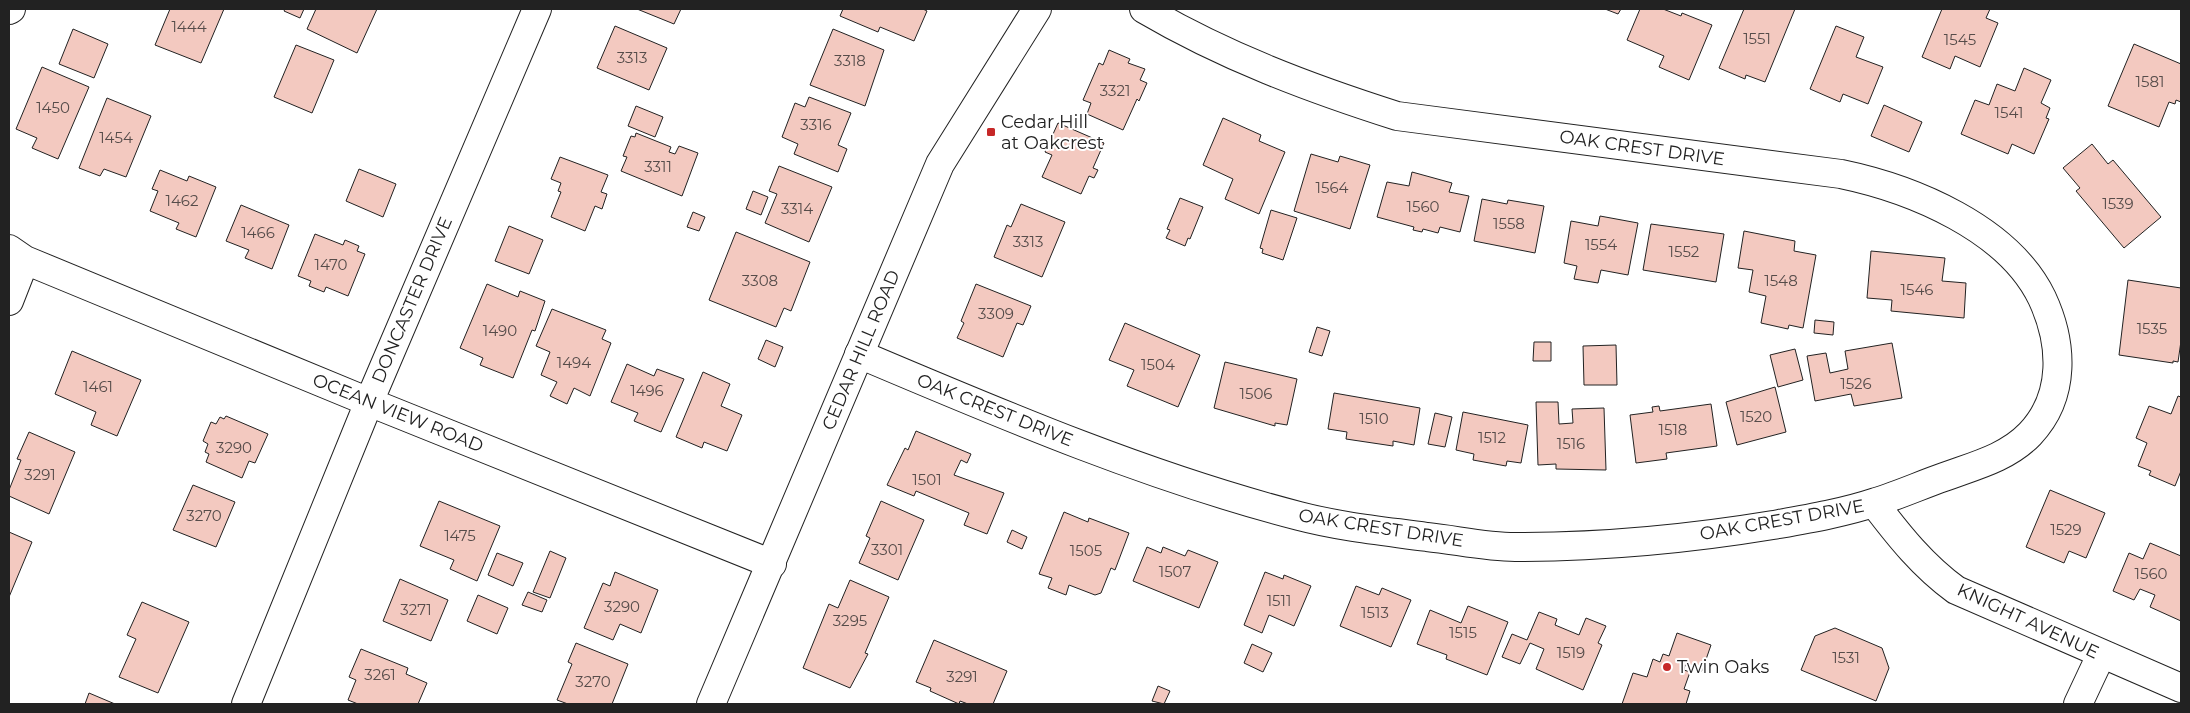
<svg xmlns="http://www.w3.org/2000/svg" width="2190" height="713" font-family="Montserrat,sans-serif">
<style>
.building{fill:#f3c9c0;stroke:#222}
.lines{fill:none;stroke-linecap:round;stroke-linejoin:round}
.street-casing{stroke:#222;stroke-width:30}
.secondary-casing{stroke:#222;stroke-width:30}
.street{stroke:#fff;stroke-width:28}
.secondary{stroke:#fff;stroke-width:28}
.poi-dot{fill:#c62828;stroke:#fff;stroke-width:2}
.labels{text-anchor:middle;stroke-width:4;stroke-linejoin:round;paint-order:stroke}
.number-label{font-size:15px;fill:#564c4a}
.poi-label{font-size:18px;fill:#222;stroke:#fff;text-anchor:start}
.street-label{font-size:18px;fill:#222;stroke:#fff}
</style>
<rect width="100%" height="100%" fill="#fff"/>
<path class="building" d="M170,9H224L201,63L155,45Z
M285,9H304L300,18L284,11Z
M316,9H377L357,53L307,29Z
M637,9H681L674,24Z
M843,9H923L927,11L914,41L880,27L878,32L840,16Z
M1605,9H1621L1618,14Z
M1640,9H1663L1681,16L1682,13L1712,25L1689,80L1659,67L1664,56L1627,40Z
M1744,9H1795L1765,82L1746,75L1745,79L1719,68Z
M1942,9H1990L1986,18L1998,23L1980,67L1955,56L1950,69L1922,57Z
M615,26L667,48L649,90L597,68Z
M1836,26L1864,37L1856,57L1883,67L1868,104L1843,94L1840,102L1810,89Z
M73,29L108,44L94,78L59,64Z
M833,29L884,50L865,106L810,85Z
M2134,44L2181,64V102L2176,100L2175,104L2169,102L2159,127L2108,106Z
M296,45L334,60L312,113L274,97Z
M1109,50L1130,59L1128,63L1145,69L1140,80L1147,83L1139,101L1137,99L1123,130L1087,114L1091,103L1083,100L1099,63L1103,65Z
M42,67L89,87L58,159L32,148L37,138L16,129Z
M2024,68L2051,80L2041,103L2050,108L2046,118L2049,119L2034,154L2012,144L2008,154L1961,134L1975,100L1989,105L1997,84L2015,91Z
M809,97L851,113L838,145L847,149L838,172L794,154L798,144L782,137L795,103L805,107Z
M107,98L151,116L126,177L104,169L100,176L79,168Z
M1884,105L1922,122L1909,152L1871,136Z
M636,106L663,117L655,137L628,126Z
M1223,118L1261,135L1259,141L1285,152L1259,214L1225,199L1233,179L1203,165Z
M1058,123L1104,143L1093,168L1098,170L1094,178L1089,176L1081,194L1042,177L1052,155L1045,152Z
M636,133L671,147L669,152L675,154L679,146L698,153L682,196L621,171L627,157L623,156L631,136L635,137Z
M2092,144L2108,164L2113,160L2161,217L2124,248L2076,191L2080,188L2063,168Z
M1311,154L1338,162L1340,156L1370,165L1350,229L1294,211Z
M560,157L608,175L601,192L607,194L602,209L595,206L585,231L551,217L561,192L558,191L561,183L551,179Z
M779,166L832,187L809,242L765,223L777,194L769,191Z
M359,169L396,184L383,217L346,201Z
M160,170L187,181L189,176L216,187L196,237L176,229L179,223L150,211L158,191L152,189Z
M1412,172L1452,183L1449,192L1469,196L1460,232L1440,227L1438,233L1423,229L1422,232L1413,230L1414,227L1377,217L1387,182L1409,186Z
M753,191L768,197L761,215L746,209Z
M1180,198L1203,207L1190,239L1188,238L1185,246L1166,238L1170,230L1167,229Z
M1482,199L1507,204L1508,200L1544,206L1535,253L1474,241Z
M1021,204L1065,222L1042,277L994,257L1007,225L1011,227Z
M241,205L289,225L272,269L245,258L249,250L226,241Z
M1271,210L1297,218L1283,260L1262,253L1263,249L1260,248Z
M693,212L705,217L699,231L687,227Z
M1600,216L1638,223L1628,275L1601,270L1598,283L1574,279L1577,266L1564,263L1571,221L1598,226Z
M1651,224L1724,234L1716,282L1643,270Z
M509,226L543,240L529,274L495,261Z
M1744,231L1795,241L1794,251L1816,255L1803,328L1789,325L1788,329L1761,323L1766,296L1749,292L1753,270L1738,268Z
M736,232L810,262L791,311L784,308L776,327L709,300Z
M315,234L343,245L345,240L359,246L357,251L365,254L348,296L326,287L324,292L309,286L311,281L298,276Z
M1871,251L1945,258L1942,281L1966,283L1964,318L1891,311L1892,300L1867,298Z
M2128,280L2181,288V341L2178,362L2173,361V363L2119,355Z
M487,284L518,297L520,291L545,301L535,331L532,330L513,378L480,365L483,358L460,348Z
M976,284L1031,306L1023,325L1017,323L1003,357L957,338L964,323L961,321Z
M552,309L606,330L602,339L611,343L590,396L574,388L567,404L550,396L557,382L541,375L550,352L536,346Z
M1815,320L1834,322L1833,335L1814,333Z
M1125,323L1200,355L1178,407L1127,386L1134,370L1109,360Z
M1317,327L1330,331L1322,356L1309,352Z
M766,340L783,347L775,367L758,359Z
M1534,342H1551V361H1533Z
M1892,343L1902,398L1854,406L1851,394L1815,401L1807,356L1826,353L1830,373L1848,369L1845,351Z
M1616,345L1617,385H1584L1583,346Z
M1795,349L1803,380L1778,387L1770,355Z
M72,351L141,380L117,436L91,425L96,412L55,394Z
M1225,362L1297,379L1287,425L1275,423V426L1214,408Z
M627,364L654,376L657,369L684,379L661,432L634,421L638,413L611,402Z
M703,372L730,384L721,406L742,415L727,451L704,442L702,448L676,437Z
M1775,387L1786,432L1737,445L1726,402Z
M1334,393L1420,408L1414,445L1393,441V446L1346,439L1347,432L1328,429Z
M2178,396L2181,397V471L2175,486L2149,475L2151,471L2138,466L2147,443L2136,438L2149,406L2171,414Z
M1536,402H1558L1559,424L1573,423L1572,409L1604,408L1606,470L1556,469V464L1538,465Z
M1711,404L1717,446L1666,453L1667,459L1636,463L1630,415L1653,412L1652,407L1659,406L1660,411Z
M1463,412L1528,425L1521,463L1507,461L1506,466L1473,460L1474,454L1456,450Z
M1435,413L1452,417L1445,447L1428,444Z
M226,416L268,434L255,463L249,461L242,478L206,462L209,454L205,452L208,444L203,441L211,422L216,424L220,417L224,419Z
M916,431L971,454L967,463L961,460L954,475L1004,493L987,534L964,525L969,513L916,491L914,496L887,485L905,448L908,450Z
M29,432L75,452L49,514L9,496V490L21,460L17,459Z
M193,485L235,502L216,547L173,530Z
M2050,490L2105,513L2086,558L2069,551L2064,563L2026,547Z
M439,501L500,526L477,581L450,569L454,560L420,546Z
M881,501L924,520L898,580L859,563L870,538L866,536Z
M1064,512L1088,522L1089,518L1129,533L1115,570L1111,568L1101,593L1095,595L1069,585L1066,595L1048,588L1052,578L1039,574Z
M1012,530L1027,537L1022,549L1007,542Z
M9,532L32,542L9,597Z
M2150,543L2181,556V621L2150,607L2155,595L2140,589L2134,600L2113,591L2129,553L2143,559Z
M1147,547L1161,553L1163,547L1185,556L1188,550L1218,562L1199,608L1133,581Z
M550,551L566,558L550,598L533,592Z
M497,553L523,563L513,586L488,575Z
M615,572L658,590L641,633L620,624L613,640L584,628L603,583L610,586Z
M1265,572L1283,579L1284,575L1311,586L1294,626L1269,615L1262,633L1244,625Z
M400,579L448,600L431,641L383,621Z
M850,580L889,597L865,653L868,654L850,688L803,668L829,604L838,608Z
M1356,586L1379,595L1382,588L1411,600L1391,647L1340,626Z
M528,592L547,600L542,612L522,605Z
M478,595L508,608L497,634L467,621Z
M142,602L189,622L158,693L119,677L136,639L127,635Z
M1468,606L1508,622L1487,675L1446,659L1447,655L1417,644L1430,610L1461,623Z
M1539,612L1557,619L1555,625L1579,635L1586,618L1606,626L1598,643L1602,645L1583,690L1536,669L1544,649L1530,643L1520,664L1502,657L1512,634L1527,640Z
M1835,628L1882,648L1889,668L1876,701L1801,670L1815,636Z
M1677,633L1711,645L1702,671L1685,665L1684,670L1690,672L1684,689L1690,691L1686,704H1622L1633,673L1647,677L1653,659L1660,662L1663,654L1669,656Z
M934,640L1007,671L993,704H968L960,701L959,704L930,691L931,688L916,682Z
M576,643L628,664L612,704H568L557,700L572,664L568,662Z
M1252,644L1272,653L1263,672L1244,663Z
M361,649L408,668L406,674L427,683L418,704H358L348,700L356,680L349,677Z
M1158,686L1170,691L1164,704L1152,701Z
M89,693L115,704H85Z"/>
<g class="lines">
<g class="street-casing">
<path id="street" d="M9,10L11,9
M9,249L25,260L369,402L772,564
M9,301L25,260
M859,354C1003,415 1148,477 1299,516C1341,527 1384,531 1427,537C1456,540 1486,547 1515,547C1602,547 1688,539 1773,525C1807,519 1843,513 1876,502C1899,495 1921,485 1944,477C1974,466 2007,458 2030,434C2066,396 2063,343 2042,298C2008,228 1913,189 1841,174L1397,116C1309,88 1224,56 1144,9
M1874,503C1899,536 1923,566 1956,590L2181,688
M246,704L369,402L537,9
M2078,704L2101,655"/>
</g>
<g class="secondary-casing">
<path id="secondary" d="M711,704L940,164L1037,9"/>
</g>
<use href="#street" class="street"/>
<use href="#secondary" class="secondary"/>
</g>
<g class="poi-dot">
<rect x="986" y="127" width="10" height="10" rx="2.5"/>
<circle cx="1667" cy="667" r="5"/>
</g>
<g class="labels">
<g class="number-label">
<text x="189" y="32">1444</text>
<text x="1757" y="44">1551</text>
<text x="1960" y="45">1545</text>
<text x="632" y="63">3313</text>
<text x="850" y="66">3318</text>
<text x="2150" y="87">1581</text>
<text x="1115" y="96">3321</text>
<text x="53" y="113">1450</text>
<text x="2009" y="118">1541</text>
<text x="816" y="130">3316</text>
<text x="116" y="143">1454</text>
<text x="658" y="172">3311</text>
<text x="1332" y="193">1564</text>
<text x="182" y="206">1462</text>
<text x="2118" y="209">1539</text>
<text x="1423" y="212">1560</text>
<text x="797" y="214">3314</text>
<text x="1509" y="229">1558</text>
<text x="258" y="238">1466</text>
<text x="1028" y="247">3313</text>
<text x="1601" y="250">1554</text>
<text x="1684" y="257">1552</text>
<text x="331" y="270">1470</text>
<text x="760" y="286">3308</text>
<text x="1781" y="286">1548</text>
<text x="1917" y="295">1546</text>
<text x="996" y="319">3309</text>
<text x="2152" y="334">1535</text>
<text x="500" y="336">1490</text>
<text x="574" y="368">1494</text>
<text x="1158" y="370">1504</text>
<text x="1856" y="389">1526</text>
<text x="98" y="392">1461</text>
<text x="647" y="396">1496</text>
<text x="1256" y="399">1506</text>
<text x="1756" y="422">1520</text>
<text x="1374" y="424">1510</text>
<text x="1673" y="435">1518</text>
<text x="1492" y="443">1512</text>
<text x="1571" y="449">1516</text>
<text x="234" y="453">3290</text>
<text x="40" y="480">3291</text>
<text x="927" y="485">1501</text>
<text x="204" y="521">3270</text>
<text x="2066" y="535">1529</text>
<text x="460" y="541">1475</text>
<text x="887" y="555">3301</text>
<text x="1086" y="556">1505</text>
<text x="1175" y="577">1507</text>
<text x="2151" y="579">1560</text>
<text x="1279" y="606">1511</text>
<text x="622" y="612">3290</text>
<text x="416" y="615">3271</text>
<text x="1375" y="618">1513</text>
<text x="850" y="626">3295</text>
<text x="1463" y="638">1515</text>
<text x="1571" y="658">1519</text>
<text x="1846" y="663">1531</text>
<text x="380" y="680">3261</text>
<text x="962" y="682">3291</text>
<text x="593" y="687">3270</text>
</g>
<g class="poi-label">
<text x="1001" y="128">Cedar Hill<tspan x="1001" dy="21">at Oakcrest</tspan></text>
<text x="1677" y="673">Twin Oaks</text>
</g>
<g class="street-label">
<text transform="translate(1642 148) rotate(8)" y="6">OAK CREST DRIVE</text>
<text transform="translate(412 300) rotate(-67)" y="6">DONCASTER DRIVE</text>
<text transform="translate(861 350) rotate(-67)" y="6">CEDAR HILL ROAD</text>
<text transform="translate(995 410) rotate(22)" y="6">OAK CREST DRIVE</text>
<text transform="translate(398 413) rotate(22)" y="6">OCEAN VIEW ROAD</text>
<text transform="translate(1782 520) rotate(-10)" y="6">OAK CREST DRIVE</text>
<text transform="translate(1381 528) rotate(9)" y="6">OAK CREST DRIVE</text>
<text transform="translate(2028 621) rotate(25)" y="6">KNIGHT AVENUE</text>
</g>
</g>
<rect width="2190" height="713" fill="none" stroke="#222222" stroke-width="20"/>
</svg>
